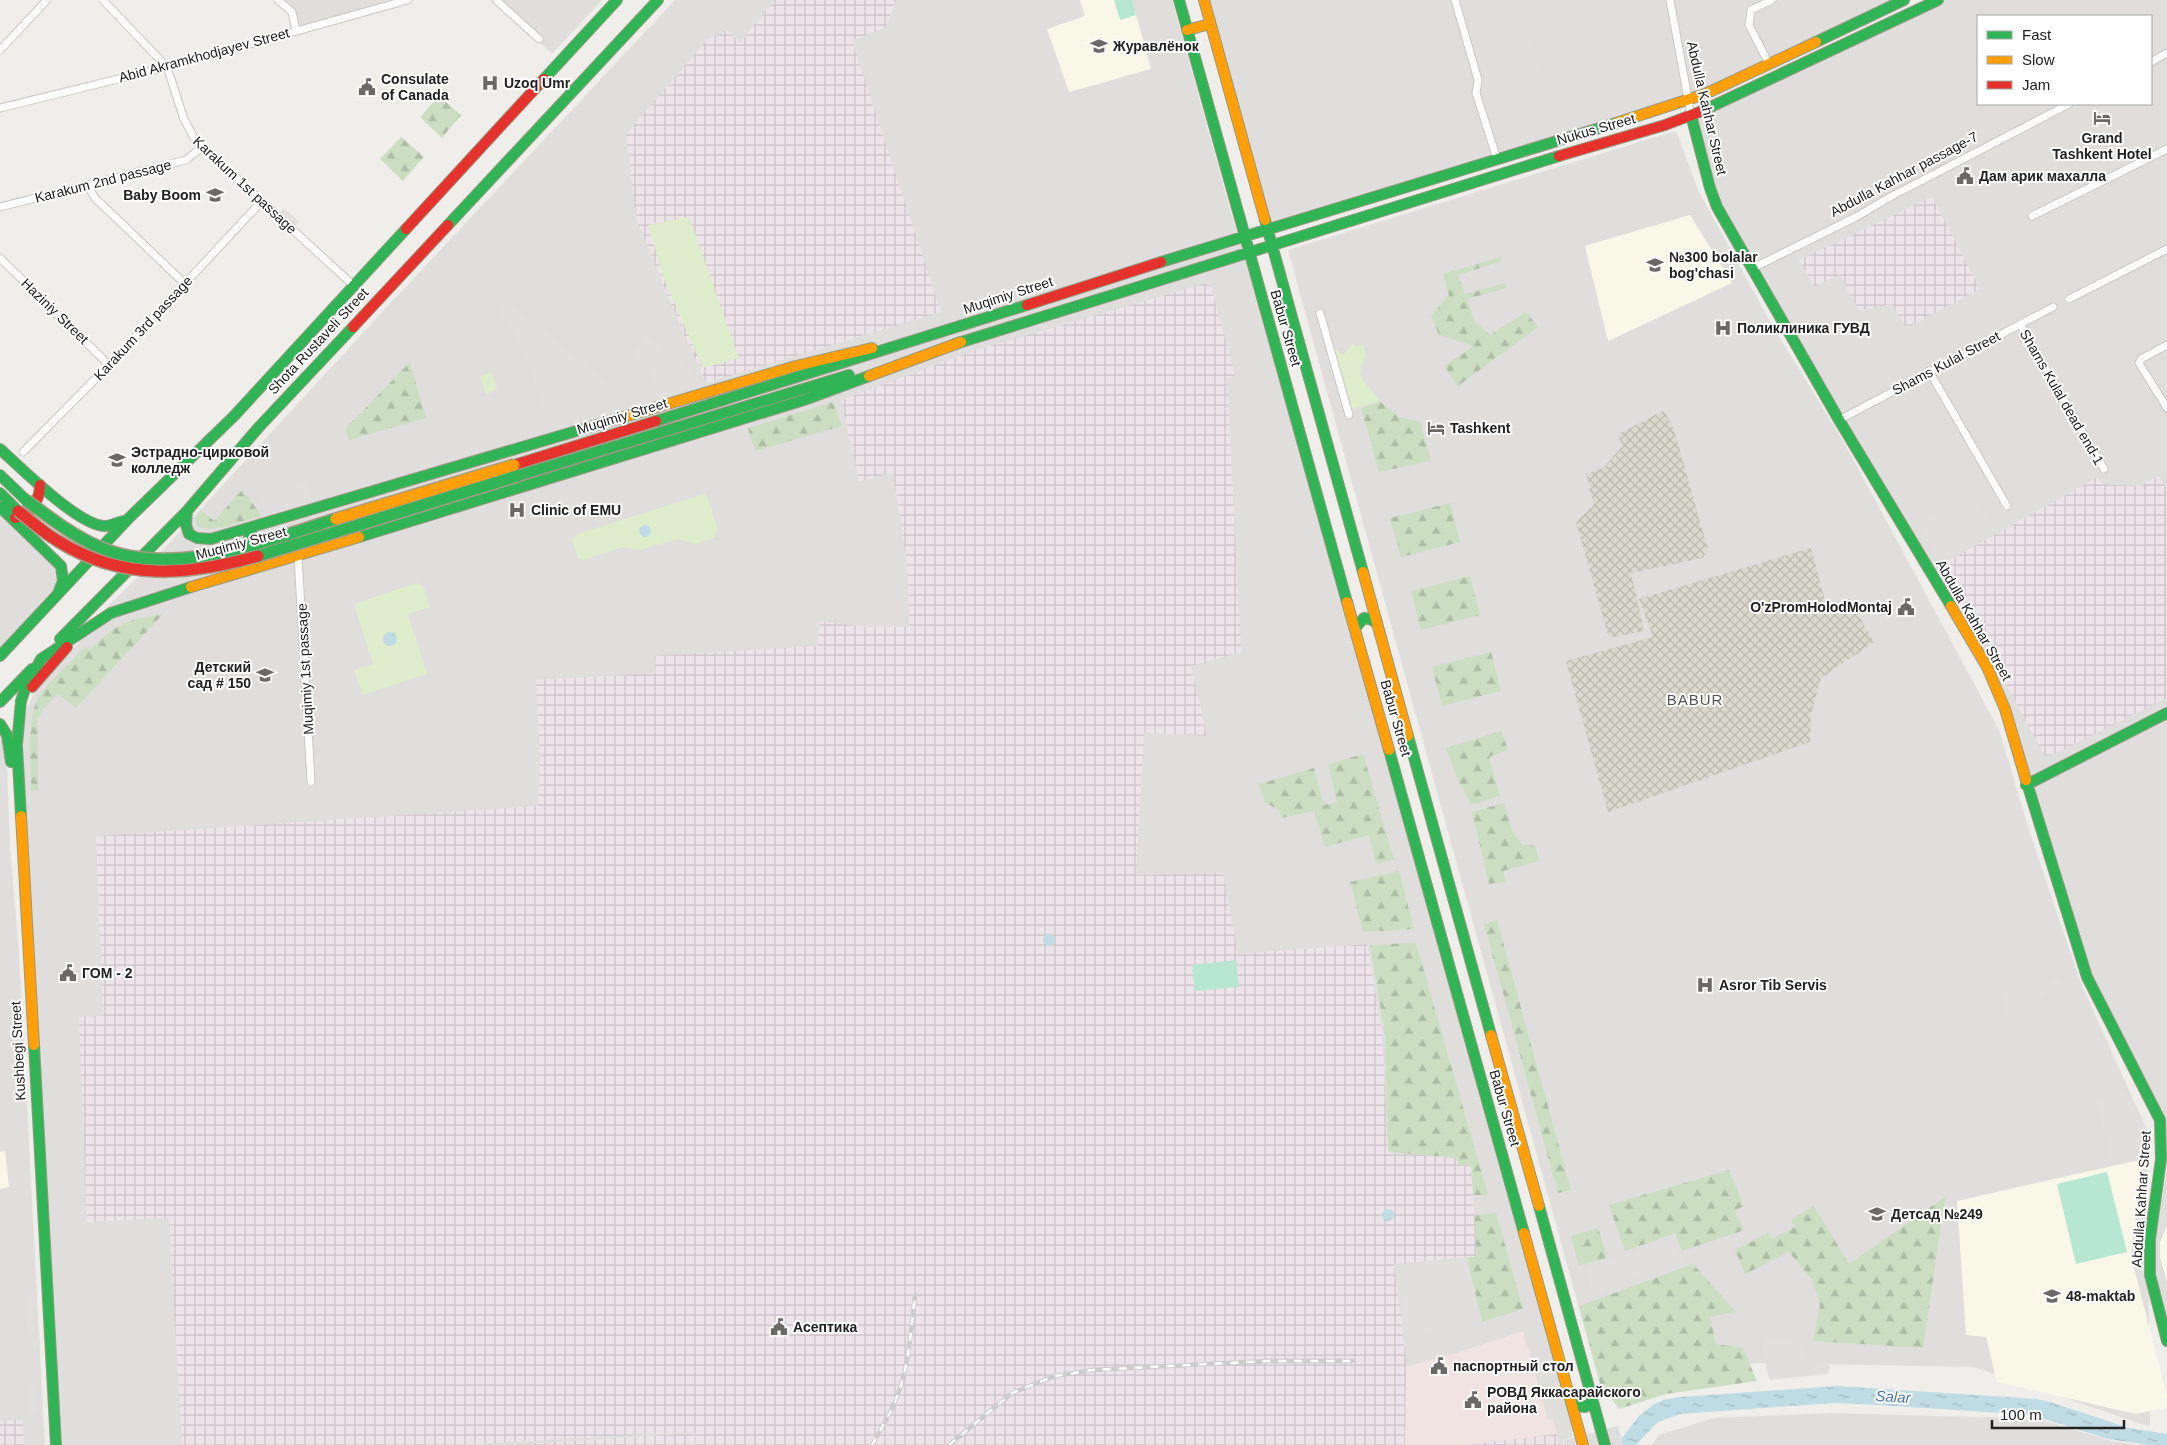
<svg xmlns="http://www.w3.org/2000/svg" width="2167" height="1445" font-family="Arial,sans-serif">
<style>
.residential{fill:#dfdedc;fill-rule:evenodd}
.commercial{fill:#f1e3e1}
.industrial{fill:url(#industrial-grid)}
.education{fill:#f8f7e8}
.construction{fill:url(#construction-cross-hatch)}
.grass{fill:#ddeccb}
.forest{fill:url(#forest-firs)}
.pitch{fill:#b7e6d2}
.parking{fill:#e0dfde}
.water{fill:url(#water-ripples)}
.pier{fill:#dedddd}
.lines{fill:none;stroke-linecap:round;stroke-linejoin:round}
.street-casing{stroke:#c9c8c7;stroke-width:9}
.fast-casing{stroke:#999a82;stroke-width:12}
.slow-casing{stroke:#999a82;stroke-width:12}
.jam-casing{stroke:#999a82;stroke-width:12}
.street{stroke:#fdfcfc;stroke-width:7}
.fast{stroke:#30b455;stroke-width:10}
.slow{stroke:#ff9f0a;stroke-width:10}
.jam{stroke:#e5322d;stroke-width:10}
.rail-casing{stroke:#ccc;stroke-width:4.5}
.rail{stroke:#fff;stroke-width:2.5;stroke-dasharray:8;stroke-linecap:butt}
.fast-bridge-casing{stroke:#a79c86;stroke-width:14;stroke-linecap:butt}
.slow-bridge-casing{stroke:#a79c86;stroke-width:14;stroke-linecap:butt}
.jam-bridge-casing{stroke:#a79c86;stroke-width:14;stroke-linecap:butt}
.fast-bridge{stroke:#30b455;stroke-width:11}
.slow-bridge{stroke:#ff9f0a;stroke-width:11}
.jam-bridge{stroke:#e5322d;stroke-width:11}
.labels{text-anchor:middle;stroke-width:4;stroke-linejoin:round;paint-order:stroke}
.poi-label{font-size:14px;font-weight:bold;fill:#222;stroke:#fff;text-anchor:start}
.street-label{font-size:14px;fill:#222;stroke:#fff}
.neighbourhood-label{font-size:15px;letter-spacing:1px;fill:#555;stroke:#fff}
.water-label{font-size:15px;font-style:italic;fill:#4a7aab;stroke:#fff}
</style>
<defs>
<pattern id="industrial-grid" width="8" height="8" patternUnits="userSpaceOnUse" patternTransform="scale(1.25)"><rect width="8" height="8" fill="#ede4e9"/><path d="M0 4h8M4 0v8" fill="none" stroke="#cbc3c8"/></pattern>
<pattern id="construction-cross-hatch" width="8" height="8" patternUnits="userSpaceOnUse" patternTransform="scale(1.25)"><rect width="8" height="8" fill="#d9d9cd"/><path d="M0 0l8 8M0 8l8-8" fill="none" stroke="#babab0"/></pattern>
<pattern id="forest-firs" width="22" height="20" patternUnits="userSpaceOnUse" patternTransform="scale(1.25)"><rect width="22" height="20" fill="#cbdec1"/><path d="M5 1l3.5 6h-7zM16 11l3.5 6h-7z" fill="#aebea6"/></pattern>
<pattern id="water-ripples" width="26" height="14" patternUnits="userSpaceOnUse" patternTransform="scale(1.25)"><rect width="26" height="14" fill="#bfdbe3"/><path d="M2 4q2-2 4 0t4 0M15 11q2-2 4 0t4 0" fill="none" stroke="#a4bcc2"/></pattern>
</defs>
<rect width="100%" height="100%" fill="#f0eeeb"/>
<path class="residential" d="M279,0H408L296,30L292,12Z
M493,0H602L552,54Z
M675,0H1172L1232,217L1355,628L1571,1402L1572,1437L1563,1440L1564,1445H56L38,1145L23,736L27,709L35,691L83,638L107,607L139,576L385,309Z
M1204,0H1904L1705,94L1266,229Z
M1938,0H2167V1341L2150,1275L2161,1128L2101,1007L1987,667L1717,207L1691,115ZM1978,16H2151V104H1978Z
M1672,132H1677L1698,190L1772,325L1846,446L1999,730L2030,833L2080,981L2147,1130L2150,1427L1974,1367L1758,1363L1601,1388L1288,250Z
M0,507L54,558L63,581L0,656Z
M0,731L6,742L10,845L19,954L45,1445H0Z
M1831,1413L2039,1419L2111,1441L2139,1445H1652L1659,1435L1714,1418Z"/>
<path class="commercial" d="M1523,1331L1548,1420L1553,1419L1557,1434L1465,1445H1405L1402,1368L1453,1354Z"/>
<path class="industrial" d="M774,0H896L886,27L852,41L941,312L706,383L671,304L636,217L626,134L708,39L727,30L740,43Z
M1932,197L1980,289L1907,328L1891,304L1859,311L1840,275L1814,286L1799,260Z
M1210,282L1235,375L1227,379L1241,652L1191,666L1207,736L1144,732L1136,875L1223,873L1238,954L1367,944L1382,1033L1388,1151L1457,1158L1471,1165L1477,1256L1394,1264L1406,1359L1405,1445H696L695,1432L456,1445H182L169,1218L87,1222L79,1017L103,1016L96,836L538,806L540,755L536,680L656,673L655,656L818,646L820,621L865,627H909L907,562L893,473L859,481L841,400L976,350Z
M2158,475L2167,489V698L2046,758L1941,565L2098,477L2102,484L2141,486Z
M23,1420L24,1445H0V1421Z
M694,1433V1445H515Z
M1557,1434L1559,1445H1465Z"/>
<path class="education" d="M1080,0H1132L1151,69L1069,92L1047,29L1085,16Z
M1690,215L1732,283L1608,341L1585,246Z
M5,1151L9,1187L0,1189V1152Z
M2143,1159L2131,1256L2167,1396V1408L2136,1414L1997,1382L1986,1337L1966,1335L1957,1201Z
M2167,1225V1282L2160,1257V1242Z"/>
<path class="construction" d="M1664,410L1674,430L1708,549L1703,558L1631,573L1644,631L1609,638L1576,522L1594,505L1586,474L1603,468L1623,446L1617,435Z
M1811,548L1828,612L1849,599L1874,642L1821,678L1811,715L1810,742L1608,812L1566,661L1653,637L1639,599Z"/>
<path class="grass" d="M689,217L739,358L703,368L665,282L648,225Z
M1354,344L1355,347L1363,344L1366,355L1361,367L1360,376L1380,401L1351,409L1334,351L1337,350L1344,355L1350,346Z
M491,372L497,390L486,394L480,376Z
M704,494L707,496L718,530L715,537L695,544L678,539L640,550L623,547L583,560L578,558L572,540L577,534Z
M417,583L423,586L430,607L408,614L427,674L363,695L354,670L373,664L354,604Z"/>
<path class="forest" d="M439,96L461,115L442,138L420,117Z
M401,137L424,157L403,181L380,159Z
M1501,257L1502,261L1458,275L1465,294L1505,283L1506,288L1467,299L1474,321L1490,335L1526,312L1538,327L1458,386L1444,366L1474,346L1439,335L1431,316L1449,295L1443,274Z
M410,362L426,418L349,440L345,429Z
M833,402L842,426L755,451L748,428Z
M1381,402L1399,417L1420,422L1431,461L1379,472L1361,408Z
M241,491L248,496L261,516C246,520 208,536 196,525V517L201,510L214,521Z
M1450,503L1460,542L1401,557L1390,518Z
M1470,576L1480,615L1421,630L1411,591Z
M163,614L76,708L58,694L42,710L38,720V791H31C32,766 25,716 40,695C52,678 70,663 85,647L89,651C115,624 126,620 163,614Z
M1491,652L1501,691L1442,706L1432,667Z
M1501,731L1508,750L1489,757L1500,796L1471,805L1459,782L1446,748Z
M1363,754L1394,860L1376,864L1369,835L1325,847L1314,811L1282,818L1279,810L1264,802L1259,784L1314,768L1324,805L1337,802L1328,764Z
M1504,803L1513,833L1523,845L1535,846L1539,861L1503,871L1506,882L1489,884L1472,812Z
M1399,871L1414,929L1363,932L1350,882Z
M1497,920L1571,1190L1558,1193L1484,924Z
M1416,943L1488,1195H1473L1471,1165H1458L1457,1158L1388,1152L1385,1034L1370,945Z
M1729,1170L1744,1206L1735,1211L1744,1230L1682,1251L1675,1233L1625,1251L1609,1205Z
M1945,1197L1923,1348L1813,1341L1820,1305L1813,1281L1789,1252L1745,1274L1735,1250L1768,1233L1772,1239L1795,1227L1791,1220L1814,1206L1849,1264Z
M1496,1213L1523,1309L1481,1322L1467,1258L1477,1256L1474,1215Z
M1598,1228L1607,1258L1579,1265L1571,1236Z
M1693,1264L1736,1312L1710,1317L1716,1344L1743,1348L1757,1381L1666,1394L1619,1409L1600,1383L1579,1306Z"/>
<path class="pitch" d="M1114,0H1132L1136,15L1120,20Z
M1236,960L1239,987L1195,991L1192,965Z
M2107,1172L2127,1252L2076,1264L2057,1184Z"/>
<path class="parking" d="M1532,41L1540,72L1487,86L1479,57Z
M284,208L299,222L294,227L279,214Z
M508,302L612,386L543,409L528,361L517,342L511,324L498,312Z
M647,334L704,384L660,397L650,372L631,355Z
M306,480L313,500L265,512L258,494Z
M1972,491L1995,531L1940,563L1917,523Z
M2056,976L2063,983L2009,1019L2000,993L2047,983Z
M2123,1091L2142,1121L2139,1149L2111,1157L2095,1099Z
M1672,1237L1683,1261L1593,1294L1585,1268Z
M1467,1258L1482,1322L1407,1339L1396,1269Z
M24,1283H31L34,1335H27Z
M1765,1337L1807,1339L1804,1355L1830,1366L1828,1374L1769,1380L1762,1348Z
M27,1384H36L38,1413H29Z"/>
<path class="water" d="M639 531a6 6 0 1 1 12 0a6 6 0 1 1-12 0Z
M383 639a7 7 0 1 1 14 0a7 7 0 1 1-14 0Z
M1043 940a6 6 0 1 1 12 0a6 6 0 1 1-12 0Z
M1382 1215a6 6 0 1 1 12 0a6 6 0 1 1-12 0Z
M1837,1386L2036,1399L2050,1402L2129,1428L2167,1434V1445H2149L2108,1439L2032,1415L1879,1405L1834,1403L1680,1414L1658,1422L1636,1445H1603L1622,1438L1639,1416L1654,1404L1663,1400L1680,1397Z"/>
<path class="pier" d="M1618,1426L1623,1445H1565L1564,1440Z"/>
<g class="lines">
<g class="street-casing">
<path id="street" d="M103,0L167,67L184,119L195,140L354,286
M278,0L292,12L296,30
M496,0L539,39
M1455,0L1478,80L1476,93L1497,159
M1670,0L1691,115
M0,50L47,0
M2151,62L2167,53
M1769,64L1749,25L1751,10L1772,0
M0,108L167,67L408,0
M87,185L95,198L184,283
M0,207L186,160L202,147
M2032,216L2167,149
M0,258L109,365
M1753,268L1856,217L1890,197L2069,104
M2069,299L2167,249
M1320,313L1349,415
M2020,324L2104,469
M2167,345L2141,359L2139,363L2167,408
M1929,371L2007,506
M1839,420L2053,307
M23,452L109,365L261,202
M298,556L311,782"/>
</g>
<g class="fast-casing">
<path id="fast" d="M1179,0L1347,602
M1816,42L1904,0
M544,79L617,0
M1702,111L1938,0
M1691,115L1710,188L1717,207L1839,420L1951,606
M1265,220L1363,572
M448,225L658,0
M1161,262L1616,123
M955,344L1559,156
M656,421L1027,305
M0,449C21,468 79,526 105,526C111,526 118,522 124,521
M0,475L26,500
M517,476L849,375
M0,493L18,511
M0,507L61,566L63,581L59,591
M187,511L186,525L189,534L197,538L211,539L617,419
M253,527C246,541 244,554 258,564
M359,537L804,400L869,376
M1355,628L1364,618L1370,619L1377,623
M60,639L187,511L259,427L353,327
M0,656L128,519L234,416L406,229
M0,702L32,669
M0,724L7,735L11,762
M1408,736L1491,1035
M1389,750L1524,1233
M2026,780L2087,977L2160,1120L2161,1159L2150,1239V1275L2167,1341
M2026,785L2167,713
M21,816L17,745L21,701L25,689L41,659L111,613L191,587
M34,1045L56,1445
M1539,1206L1605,1445
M1571,1402L1577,1406L1585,1407L1591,1403L1593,1396"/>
</g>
<g class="slow-casing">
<path id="slow" d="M1204,0L1265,220
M1187,30L1210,24
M1616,123L1705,94L1816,42
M869,376L961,342
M617,419L796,366L872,348
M1363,572L1408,736
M191,587L359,537
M1347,602L1389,750
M1951,606L1987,667L2005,709L2026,780
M21,816L34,1045
M1491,1035L1539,1206
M1524,1233L1583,1445"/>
</g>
<g class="jam-casing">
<path id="jam" d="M1559,156L1665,125L1702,111
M406,229L544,79
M1027,305L1161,262
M353,327L448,225
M514,465L656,421
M15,518C32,514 39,502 40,485
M32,687L67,647"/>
</g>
<use href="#street" class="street"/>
<use href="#fast" class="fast"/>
<use href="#slow" class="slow"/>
<use href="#jam" class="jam"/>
<g class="rail-casing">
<path id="rail" d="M872,1445C883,1426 895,1406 901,1385C910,1356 911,1326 915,1296
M949,1445L1012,1393L1055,1376L1092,1370L1267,1361H1352"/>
</g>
<use href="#rail" class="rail"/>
<g class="fast-bridge-casing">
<path id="fast-bridge" d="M26,500C50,518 72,535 99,547C172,579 265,541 336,519
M258,556L517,476"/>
</g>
<g class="slow-bridge-casing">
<path id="slow-bridge" d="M336,519L514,465"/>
</g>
<g class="jam-bridge-casing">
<path id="jam-bridge" d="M18,511C31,521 44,533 58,541C122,581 188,576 258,556"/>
</g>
<use href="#fast-bridge" class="fast-bridge"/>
<use href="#slow-bridge" class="slow-bridge"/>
<use href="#jam-bridge" class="jam-bridge"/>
</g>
<defs>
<g id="school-bare" transform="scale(1.35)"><path d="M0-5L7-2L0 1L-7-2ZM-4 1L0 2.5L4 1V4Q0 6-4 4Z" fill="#6a6968" stroke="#fff" stroke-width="2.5" paint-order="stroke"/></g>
<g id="hospital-bare" transform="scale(1.35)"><path d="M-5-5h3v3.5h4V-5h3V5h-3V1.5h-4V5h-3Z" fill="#6a6968" stroke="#fff" stroke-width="2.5" paint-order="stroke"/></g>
<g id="civic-bare" transform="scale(1.35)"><path d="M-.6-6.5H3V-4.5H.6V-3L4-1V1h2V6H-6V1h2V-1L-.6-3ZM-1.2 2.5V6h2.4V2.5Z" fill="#6a6968" stroke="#fff" stroke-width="2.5" paint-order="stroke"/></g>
<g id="hotel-bare" transform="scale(1.35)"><path d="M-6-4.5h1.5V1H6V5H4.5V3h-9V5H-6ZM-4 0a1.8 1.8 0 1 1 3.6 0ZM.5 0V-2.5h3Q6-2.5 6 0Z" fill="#6a6968" stroke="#fff" stroke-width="2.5" paint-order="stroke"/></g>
<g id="university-bare" transform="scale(1.35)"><path d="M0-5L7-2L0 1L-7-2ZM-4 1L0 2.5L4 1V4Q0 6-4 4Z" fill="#6a6968" stroke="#fff" stroke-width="2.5" paint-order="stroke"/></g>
</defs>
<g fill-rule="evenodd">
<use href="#school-bare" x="1099" y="46"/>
<use href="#hospital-bare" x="490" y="83"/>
<use href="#civic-bare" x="367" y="87"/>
<use href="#hotel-bare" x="2102" y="118"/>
<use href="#civic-bare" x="1965" y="176"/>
<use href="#school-bare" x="215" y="195"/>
<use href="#school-bare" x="1655" y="265"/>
<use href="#hospital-bare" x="1723" y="328"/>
<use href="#hotel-bare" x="1436" y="428"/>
<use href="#university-bare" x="117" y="460"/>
<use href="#hospital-bare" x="517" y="510"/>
<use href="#civic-bare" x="1906" y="607"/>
<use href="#school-bare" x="265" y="675"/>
<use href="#civic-bare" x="68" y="973"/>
<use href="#hospital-bare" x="1705" y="985"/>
<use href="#school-bare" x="1877" y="1214"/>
<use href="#school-bare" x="2052" y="1296"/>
<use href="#civic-bare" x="779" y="1327"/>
<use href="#civic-bare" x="1439" y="1366"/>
<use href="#civic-bare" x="1473" y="1400"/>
</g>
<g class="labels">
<g class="poi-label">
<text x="1113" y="51">Журавлёнок</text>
<text x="381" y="84">Consulate<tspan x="381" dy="16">of Canada</tspan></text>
<text x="504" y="88">Uzoq Umr</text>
<text x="2102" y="143" text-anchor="middle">Grand<tspan x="2102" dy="16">Tashkent Hotel</tspan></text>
<text x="1979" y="181">Дам арик махалла</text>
<text x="201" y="200" text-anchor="end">Baby Boom</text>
<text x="1669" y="262">№300 bolalar<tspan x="1669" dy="16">bog'chasi</tspan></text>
<text x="1737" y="333">Поликлиника ГУВД</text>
<text x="1450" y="433">Tashkent</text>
<text x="131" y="457">Эстрадно-цирковой<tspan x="131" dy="16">колледж</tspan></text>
<text x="531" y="515">Clinic of EMU</text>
<text x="1892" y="612" text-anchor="end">O'zPromHolodMontaj</text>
<text x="251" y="672" text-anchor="end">Детский<tspan x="251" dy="16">сад # 150</tspan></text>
<text x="82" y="978">ГОМ - 2</text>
<text x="1719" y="990">Asror Tib Servis</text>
<text x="1891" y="1219">Детсад №249</text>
<text x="2066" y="1301">48-maktab</text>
<text x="793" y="1332">Асептика</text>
<text x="1453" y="1371">паспортный стол</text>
<text x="1487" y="1397">РОВД Яккасарайского<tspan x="1487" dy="16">района</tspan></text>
</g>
<g class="street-label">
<text transform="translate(204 55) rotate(-15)" y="5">Abid Akramkhodjayev Street</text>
<text transform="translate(1707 108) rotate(77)" y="5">Abdulla Kahhar Street</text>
<text transform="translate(1596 129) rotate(-16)" y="5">Nukus Street</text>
<text transform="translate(1904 174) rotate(-28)" y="5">Abdulla Kahhar passage-7</text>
<text transform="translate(103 181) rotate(-14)" y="5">Karakum 2nd passage</text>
<text transform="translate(245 185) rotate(43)" y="5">Karakum 1st passage</text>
<text transform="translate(1008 295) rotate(-18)" y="5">Muqimiy Street</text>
<text transform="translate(55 311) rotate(44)" y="5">Haziniy Street</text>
<text transform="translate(143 328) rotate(-47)" y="5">Karakum 3rd passage</text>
<text transform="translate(1286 328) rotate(74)" y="5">Babur Street</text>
<text transform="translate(318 341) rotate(-47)" y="5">Shota Rustaveli Street</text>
<text transform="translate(1946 363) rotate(-28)" y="5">Shams Kulal Street</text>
<text transform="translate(2062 397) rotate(60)" y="5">Shams Kulal dead end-1</text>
<text transform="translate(622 416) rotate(-17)" y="5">Muqimiy Street</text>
<text transform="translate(241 543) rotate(-15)" y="5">Muqimiy Street</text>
<text transform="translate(1974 620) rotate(60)" y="5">Abdulla Kahhar Street</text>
<text transform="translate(305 669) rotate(-93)" y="5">Muqimiy 1st passage</text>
<text transform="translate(1396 718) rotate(74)" y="5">Babur Street</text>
<text transform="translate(18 1051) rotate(-93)" y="5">Kushbegi Street</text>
<text transform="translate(1505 1108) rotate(74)" y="5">Babur Street</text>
<text transform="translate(2141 1199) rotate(-86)" y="5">Abdulla Kahhar Street</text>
</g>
<g class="neighbourhood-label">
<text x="1695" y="705">BABUR</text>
</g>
<g class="water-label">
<text transform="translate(1893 1397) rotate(3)" y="5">Salar</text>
</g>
</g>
<rect x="1977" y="15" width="175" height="90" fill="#ffffff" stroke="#a7a7a7"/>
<rect x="1987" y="31" width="25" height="8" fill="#30b455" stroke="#a7a7a7"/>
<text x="2022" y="40" font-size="15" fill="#222222">Fast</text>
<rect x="1987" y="56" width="25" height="8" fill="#ff9f0a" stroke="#a7a7a7"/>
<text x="2022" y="65" font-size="15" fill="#222222">Slow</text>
<rect x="1987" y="81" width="25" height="8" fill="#e5322d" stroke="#a7a7a7"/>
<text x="2022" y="90" font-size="15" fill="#222222">Jam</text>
<path d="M1992 1420v8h132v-8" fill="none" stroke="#222222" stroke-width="2.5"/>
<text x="2000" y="1420" font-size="15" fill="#222222" stroke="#ffffff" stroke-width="4" paint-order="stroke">100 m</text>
</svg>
